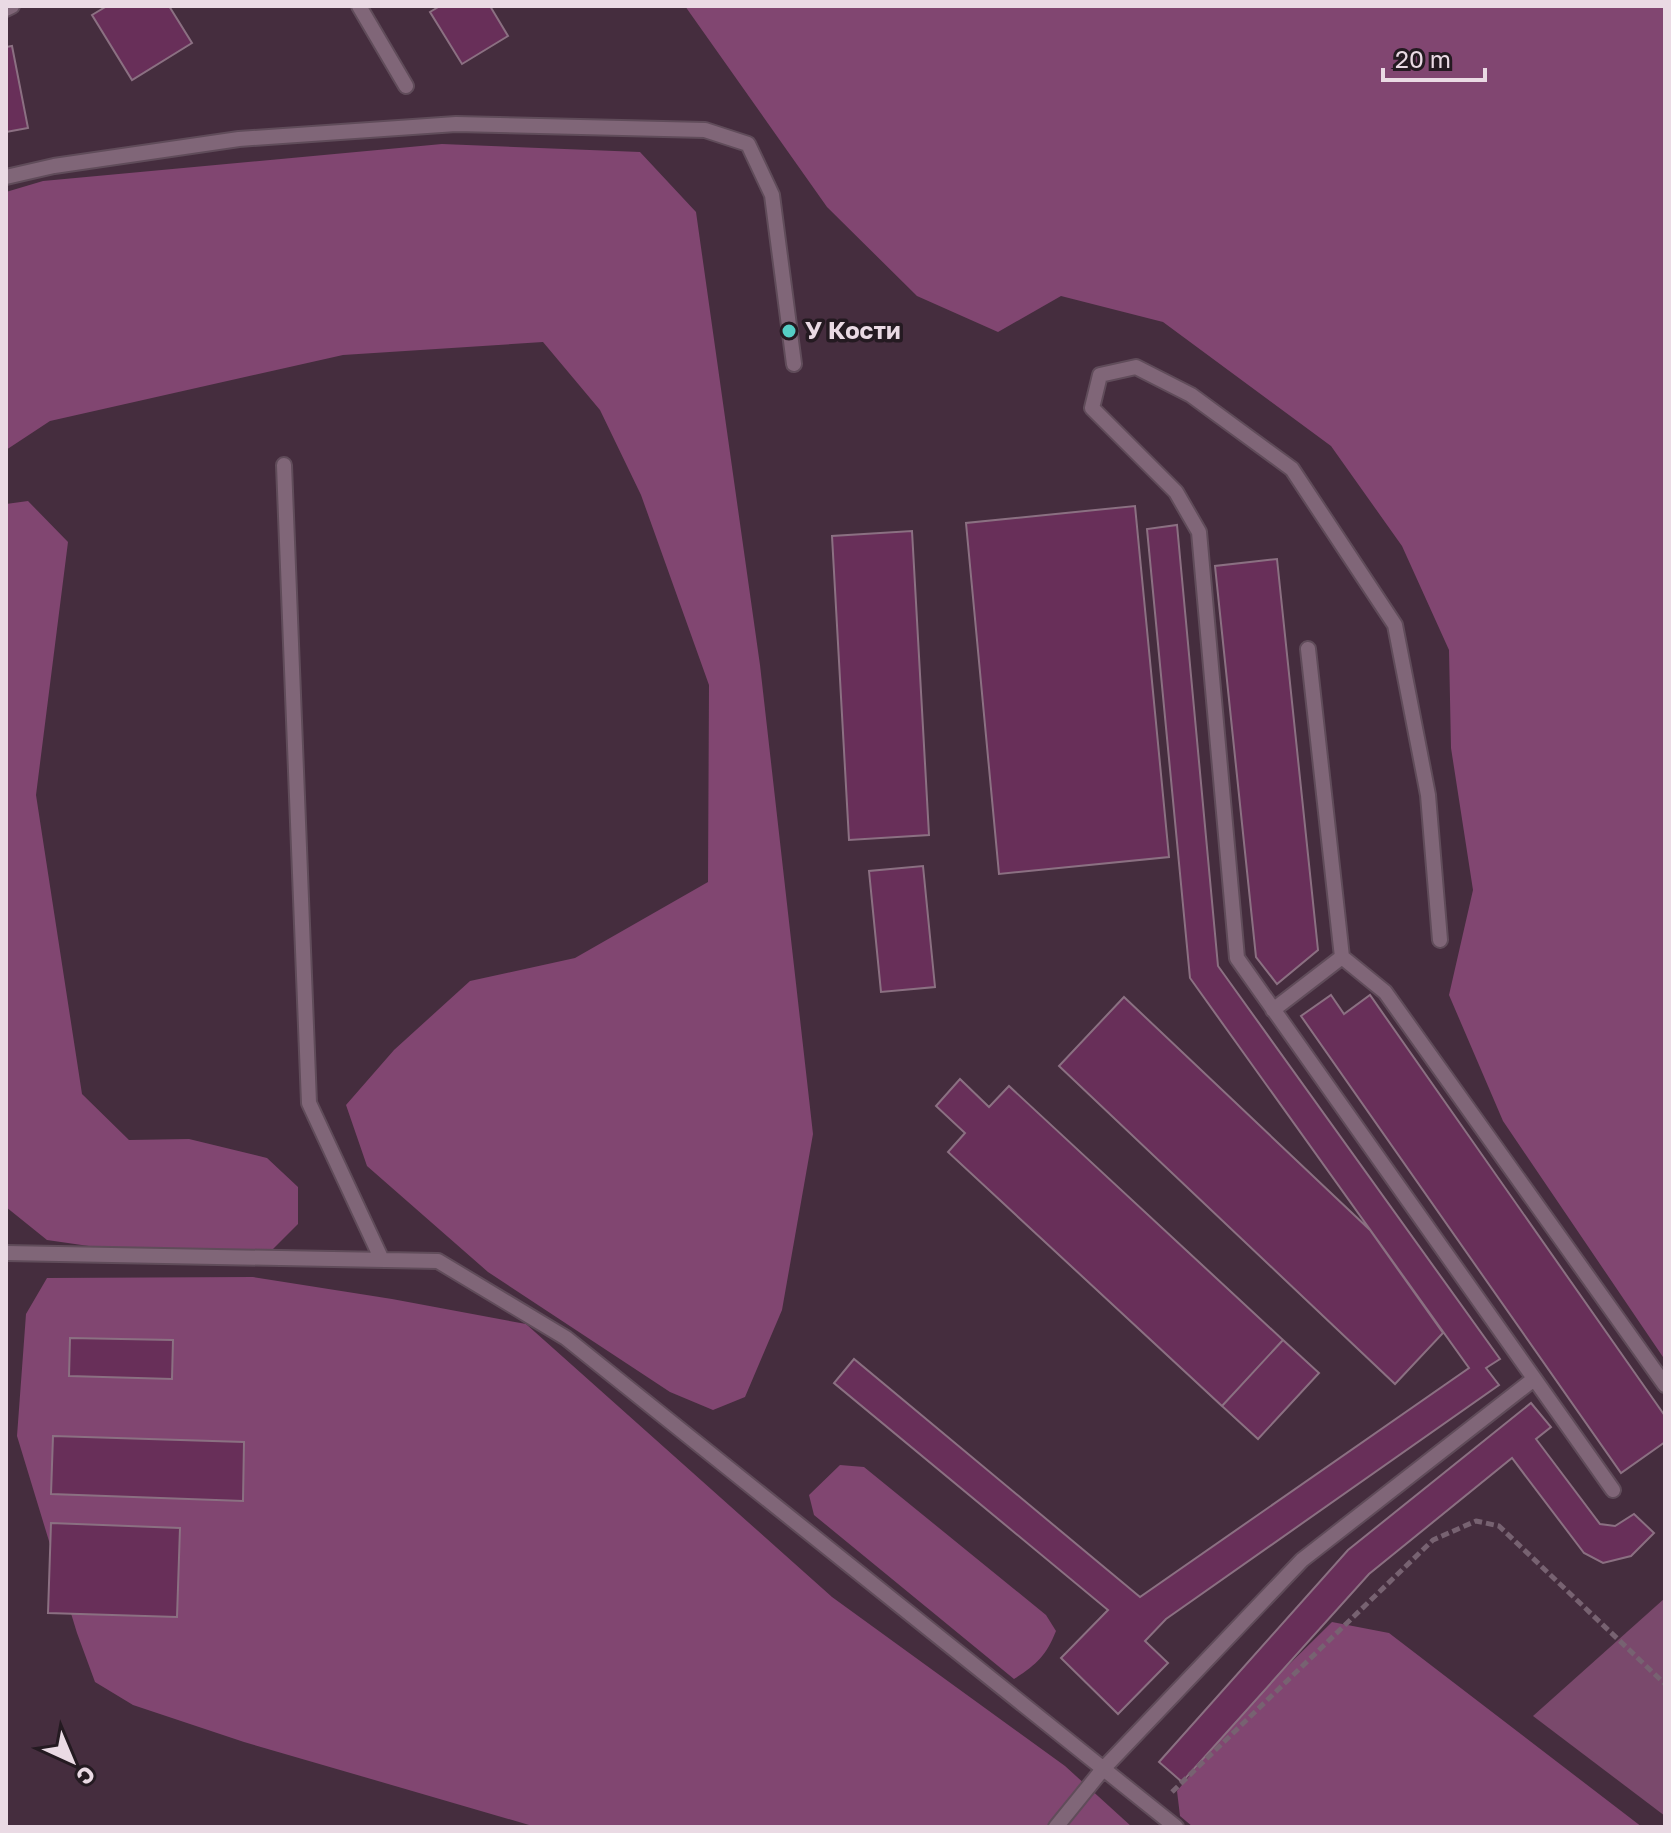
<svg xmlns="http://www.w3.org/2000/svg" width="1671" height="1833" font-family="'Golos Text',sans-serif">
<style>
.green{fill:#7a496c}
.forest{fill:#814671}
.building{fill:#682f59;stroke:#8b7082;stroke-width:2}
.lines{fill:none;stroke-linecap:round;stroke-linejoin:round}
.service-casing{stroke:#604c5a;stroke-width:18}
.path{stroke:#776271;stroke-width:5;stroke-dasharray:8 4;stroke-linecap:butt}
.service{stroke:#806678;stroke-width:14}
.poi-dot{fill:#55cec5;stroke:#241a21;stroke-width:3}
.labels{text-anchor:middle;stroke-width:7;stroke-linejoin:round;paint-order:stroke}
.poi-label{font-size:24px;font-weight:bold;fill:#eadae4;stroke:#241a21;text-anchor:start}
</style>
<rect width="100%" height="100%" fill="#452d3e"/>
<path class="green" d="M1665,1598V1816L1533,1716Z"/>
<path class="forest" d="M685,6H1665V1360L1503,1121L1449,995L1473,890L1451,748L1449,650L1402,546L1331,446L1163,322L1061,296L998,332L917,296L827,207Z
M442,144L640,152L696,212L760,665L813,1134L782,1310L745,1397L713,1410L670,1392L488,1272L367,1166L346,1105L394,1050L470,981L575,958L708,882L709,685L641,495L600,410L543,342L343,355L50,421L6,450V192L43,181Z
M28,501L68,542L36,795L82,1094L129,1140L189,1139L267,1158L298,1187V1224L273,1249L172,1258L47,1240L6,1207V504Z
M253,1277L392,1299L526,1324L832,1597L1065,1766L1132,1827H536L244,1742L133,1705L95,1682L77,1633L17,1436L26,1314L47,1278Z
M840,1465L864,1467L1046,1615L1056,1631C1046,1656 1036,1665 1014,1679L814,1515L809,1495Z
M1332,1622L1389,1633L1642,1827H1193L1180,1816L1177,1791L1247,1706Z"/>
<path class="building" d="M107,6H169L192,43L132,80L92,15Z
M440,6H490L508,36L462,64L430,12Z
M12,46L28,128L6,132V47Z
M1135,506L1169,857L999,874L966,523Z
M1177,525L1218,966L1500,1359L1486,1368L1499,1385L1166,1619L1145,1641L1168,1663L1118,1714L1061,1658L1108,1610L834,1383L854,1359L1140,1597L1469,1368L1190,978L1147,529Z
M912,531L929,835L849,840L832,536Z
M1277,559L1318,950L1277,984L1256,957L1215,566Z
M923,866L935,987L881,992L869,871Z
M1331,995L1344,1014L1370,995L1665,1416V1442L1621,1473L1301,1016Z
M1124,997L1370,1230L1443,1333L1395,1384L1059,1066Z
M960,1079L989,1107L1009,1086L1283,1340L1222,1406L948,1152L965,1133L936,1106Z
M70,1338L173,1340L172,1379L69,1376Z
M1283,1340L1319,1373L1258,1439L1222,1406Z
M1531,1403L1551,1427L1536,1439L1600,1524L1615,1526L1634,1514L1654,1533L1631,1556L1603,1563L1584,1553L1512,1458L1369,1574L1182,1782L1159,1762L1348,1550Z
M53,1436L244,1442L243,1501L51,1494Z
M51,1523L180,1528L177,1617L48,1613Z"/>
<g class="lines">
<g class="service-casing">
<path id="service" d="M359,6L406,86
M6,9L12,6
M6,177L54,166L239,139L456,124L705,130L748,144L772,195L794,364
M284,465L309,1103L382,1260
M1440,940L1428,795L1395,625L1292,469L1191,395L1136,367L1100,375L1092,408L1176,492L1199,532L1237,958L1613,1490
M1342,957L1385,992L1665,1385
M1273,1010L1342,957L1308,649
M6,1253L438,1261L566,1338L1176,1827
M1056,1827L1103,1769L1302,1560L1534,1379"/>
</g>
<path class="path" d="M1172,1792L1433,1540L1476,1521L1499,1526L1665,1684"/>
<use href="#service" class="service"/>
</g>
<circle class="poi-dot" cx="789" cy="331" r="8"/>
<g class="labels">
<g class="poi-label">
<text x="805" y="339">У Кости</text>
</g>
</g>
<rect width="1671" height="1833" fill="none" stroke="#eadae4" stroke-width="16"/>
<g transform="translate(72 1761) rotate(136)" stroke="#241a21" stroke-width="6" paint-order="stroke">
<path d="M0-6L14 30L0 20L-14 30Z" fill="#eadae4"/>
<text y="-12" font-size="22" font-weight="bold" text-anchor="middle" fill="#eadae4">С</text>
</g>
<path d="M1383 68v12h102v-12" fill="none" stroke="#eadae4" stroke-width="4"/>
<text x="1395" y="68" font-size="24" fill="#eadae4" stroke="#241a21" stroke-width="6" paint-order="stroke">20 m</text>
</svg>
